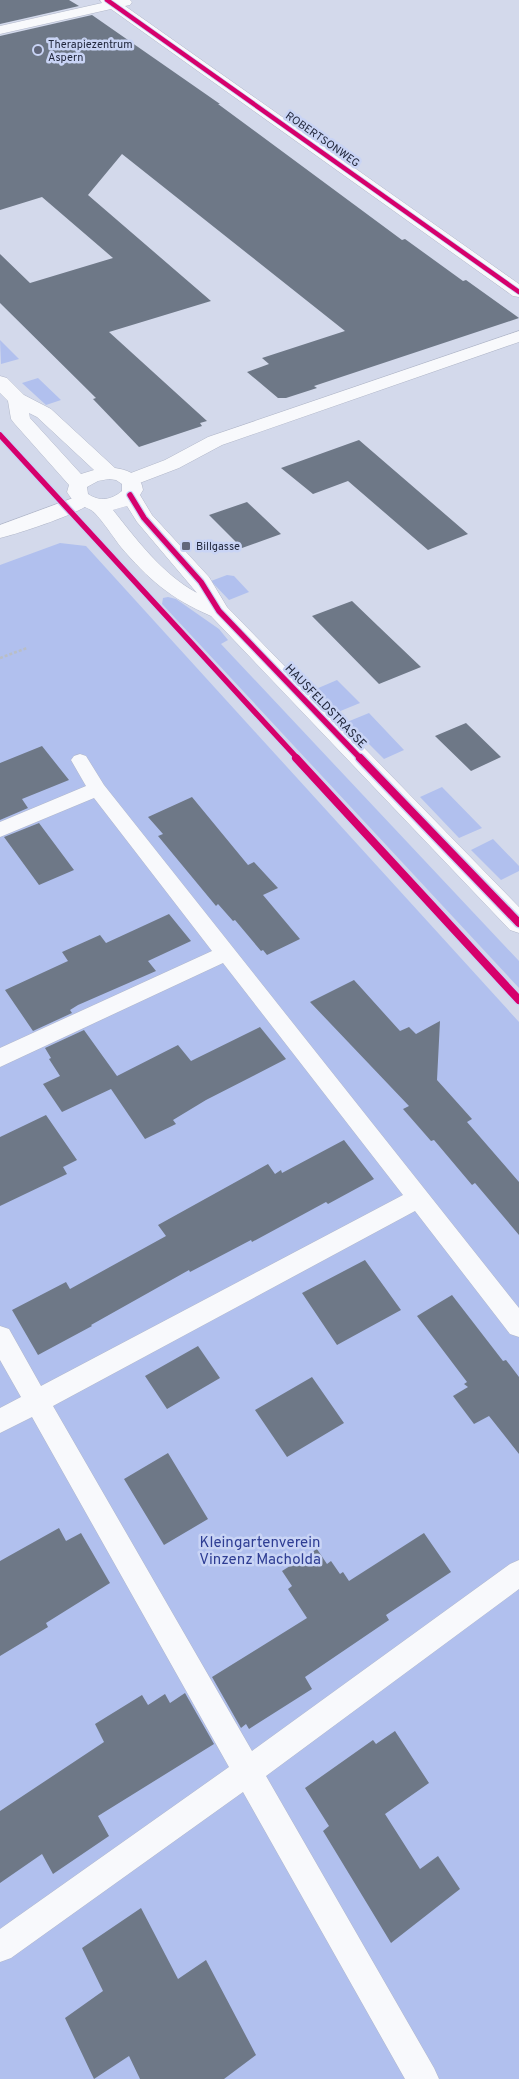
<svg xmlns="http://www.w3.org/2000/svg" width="519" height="2079" font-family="Overpass,sans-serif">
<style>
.green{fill:#b1c0ee}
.building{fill:#6e7887}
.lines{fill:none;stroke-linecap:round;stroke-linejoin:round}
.service-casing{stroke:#b1b7c9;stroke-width:1}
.minor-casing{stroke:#b1b7c9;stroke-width:1}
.tertiary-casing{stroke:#b1b7c9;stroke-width:1}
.path{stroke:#b9bec6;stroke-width:2.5;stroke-dasharray:3 2;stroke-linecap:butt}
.service{fill:#f8f9fc;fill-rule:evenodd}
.minor{fill:#f8f9fc;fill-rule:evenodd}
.tertiary{fill:#f8f9fc;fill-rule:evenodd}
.cycleway-far2-casing{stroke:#c9d4f5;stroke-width:6}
.cycleway-far1-casing{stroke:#c9d4f5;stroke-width:8}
.cycleway-casing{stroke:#c9d4f5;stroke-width:11}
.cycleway-far2{stroke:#d6006c;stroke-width:4.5}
.cycleway-far1{stroke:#d6006c;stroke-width:5.5}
.cycleway{stroke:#d6006c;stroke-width:8}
.poi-dot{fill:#61677b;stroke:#c9d4f5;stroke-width:2}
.labels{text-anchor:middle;stroke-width:5;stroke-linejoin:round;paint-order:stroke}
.far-poi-label{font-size:11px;fill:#23293e;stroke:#c9d4f5;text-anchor:start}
.far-street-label{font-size:11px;fill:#23293e;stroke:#c9d4f5}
.street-label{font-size:12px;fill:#23293e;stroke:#c9d4f5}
.near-park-label{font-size:15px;fill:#2e3d93;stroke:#c9d4f5}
</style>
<rect width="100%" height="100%" fill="#d3d9eb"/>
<path class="green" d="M0,340L19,359L1,364Z
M38,378L61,400L46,405L22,383Z
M60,543L86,546L519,1022V2079H0V565Z
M227,575L234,576L249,592L229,600L211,581Z
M168,597L176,599L219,629L228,640L221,644L519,961V988L162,604L163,598Z
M337,680L360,703L338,712L316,689Z
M369,713L404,750L384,759L347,722Z
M442,787L482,828L459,838L420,797Z
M493,839L519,866V871L501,880L471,850Z"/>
<path class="building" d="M0,0H69L79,6L0,24Z
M92,15L220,104H218L402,240L405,239L463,281L466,280L519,318L314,386L317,388L286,398H278L247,372L269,364L262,358L345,331L122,154L88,195L211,301L109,332L207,421L200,423L202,426L139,447L93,399L96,398L0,303V254L30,283L113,258L42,197L0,210V36Z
M359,440L468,534L428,550L348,481L313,494L281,468Z
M247,502L281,534L242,548L209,515Z
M352,601L378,626L421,667L379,684L312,616Z
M466,723L501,757L471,771L435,736Z
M42,746L69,780L22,799L28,808L0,820V763Z
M192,797L248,865L254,862L278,888L263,895L300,939L267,955L263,950L261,951L235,920L233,921L218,904L216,906L158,836L163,834L148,817Z
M39,823L74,870L39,885L4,837Z
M169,914L191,941L148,961L156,971L78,1005L70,1010L72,1013L33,1031L5,990L68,961L62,952L100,935L106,943Z
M354,980L400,1031L409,1027L416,1034L440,1021L437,1080L472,1119L467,1122L519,1182V1235L475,1183L472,1185L434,1140L431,1141L403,1109L409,1106L310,1002Z
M260,1027L286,1059L206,1100L173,1120L176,1124L145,1139L111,1089L62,1112L43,1084L60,1076L49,1059L51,1058L45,1048L84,1030L117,1076L178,1045L191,1061Z
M46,1115L77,1160L63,1167L67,1174L0,1206V1137Z
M344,1140L374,1179L328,1204L326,1202L252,1242L251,1240L190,1272L189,1270L91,1325L92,1326L38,1355L12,1310L66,1282L70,1289L166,1236L158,1225L268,1164L275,1174L281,1170L282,1173Z
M365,1260L401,1310L337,1345L302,1293Z
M452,1295L503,1361L506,1360L519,1377V1454L489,1416L474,1424L453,1396L468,1387L464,1384L467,1382L417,1316Z
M198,1346L220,1378L167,1409L145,1376Z
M312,1377L344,1423L287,1457L255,1410Z
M168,1453L208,1519L164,1545L124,1479Z
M59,1528L66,1541L81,1533L110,1583L46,1623L48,1627L0,1656V1561Z
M424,1533L451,1572L386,1615L389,1620L305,1677L312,1689L249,1729L246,1724L241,1728L212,1677L307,1618L288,1589L292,1586L282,1571L317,1549L327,1564L331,1561L340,1574L343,1572L349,1581Z
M185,1693L214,1744L98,1816L109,1836L53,1874L42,1854L0,1883V1811L104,1742L95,1724L142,1695L148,1705L165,1694L170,1703Z
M395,1731L429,1783L385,1814L420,1869L438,1856L460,1889L391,1943L323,1831L329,1826L305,1788L373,1740L376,1744Z
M141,1908L178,1979L206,1960L256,2055L224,2079H140L129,2056L94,2079L65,2018L103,1991L82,1948Z"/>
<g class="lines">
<g class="service-casing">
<path id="service" d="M80,754L86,756L104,785L519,1308V1337L510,1334L415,1211L53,1406L252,1751L510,1564L519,1560V1589L266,1776L434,2068L439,2079H405L243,1792L11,1958L0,1962V1929L229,1767L32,1417L0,1433V1408L21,1397L0,1360V1326L9,1329L41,1386L403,1195L223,963L0,1067V1048L212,951L94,798L0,837V822L86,786L71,760L74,756Z"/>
</g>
<g class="minor-casing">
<path id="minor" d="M100,0H130L132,2L130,5L125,6L519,284V297L513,296L111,9L0,34V26L102,3Z
M519,331V342L222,445L179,468L137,484L130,486L123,484L120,480L123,476L165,460L208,437Z
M84,494L91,496L94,500C86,512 17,534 0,538V525Z"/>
</g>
<g class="tertiary-casing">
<path id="tertiary" d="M0,376L7,378L24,395L51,409L115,468C129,470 141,475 143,490L140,495L152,515L209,577L227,607L519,907V933L510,930L211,616C170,598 149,580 120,546C114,538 98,514 91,510C77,502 78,509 67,492L69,485L14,423L11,419L8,401L0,393ZM29,413L37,417L94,470L81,474L30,418ZM109,479L116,480L122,484V491C111,500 100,502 88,494L87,487L98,481ZM127,506L137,522L197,593C162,574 137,540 113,510Z"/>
</g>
<path class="path" d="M0,658L27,648"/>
<use href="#service" class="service"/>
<use href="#minor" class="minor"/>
<use href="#tertiary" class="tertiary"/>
<g class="cycleway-far2-casing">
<path id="cycleway-far2" d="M107,0L519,292"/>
</g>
<g class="cycleway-far1-casing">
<path id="cycleway-far1" d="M0,435L298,759
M130,495L144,518L201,582L219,611L361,759"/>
</g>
<g class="cycleway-casing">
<path id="cycleway" d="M296,758L519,1000
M360,758L519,923"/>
</g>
<use href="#cycleway-far2" class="cycleway-far2"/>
<use href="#cycleway-far1" class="cycleway-far1"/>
<use href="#cycleway" class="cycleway"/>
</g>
<g class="poi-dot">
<circle cx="38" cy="50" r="5"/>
<rect x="181" y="541" width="10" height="10" rx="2.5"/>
</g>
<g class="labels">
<g class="far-poi-label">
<text x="48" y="48">Therapiezentrum<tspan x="48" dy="13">Aspern</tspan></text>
<text x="196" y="550">Billgasse</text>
</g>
<g class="far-street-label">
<text transform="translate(323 139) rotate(35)" y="4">ROBERTSONWEG</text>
</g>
<g class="street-label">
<text transform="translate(326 706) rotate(46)" y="4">HAUSFELDSTRASSE</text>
</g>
<g class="near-park-label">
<text x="260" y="1547">Kleingartenverein<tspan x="260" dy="17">Vinzenz Macholda</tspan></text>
</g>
</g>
</svg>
